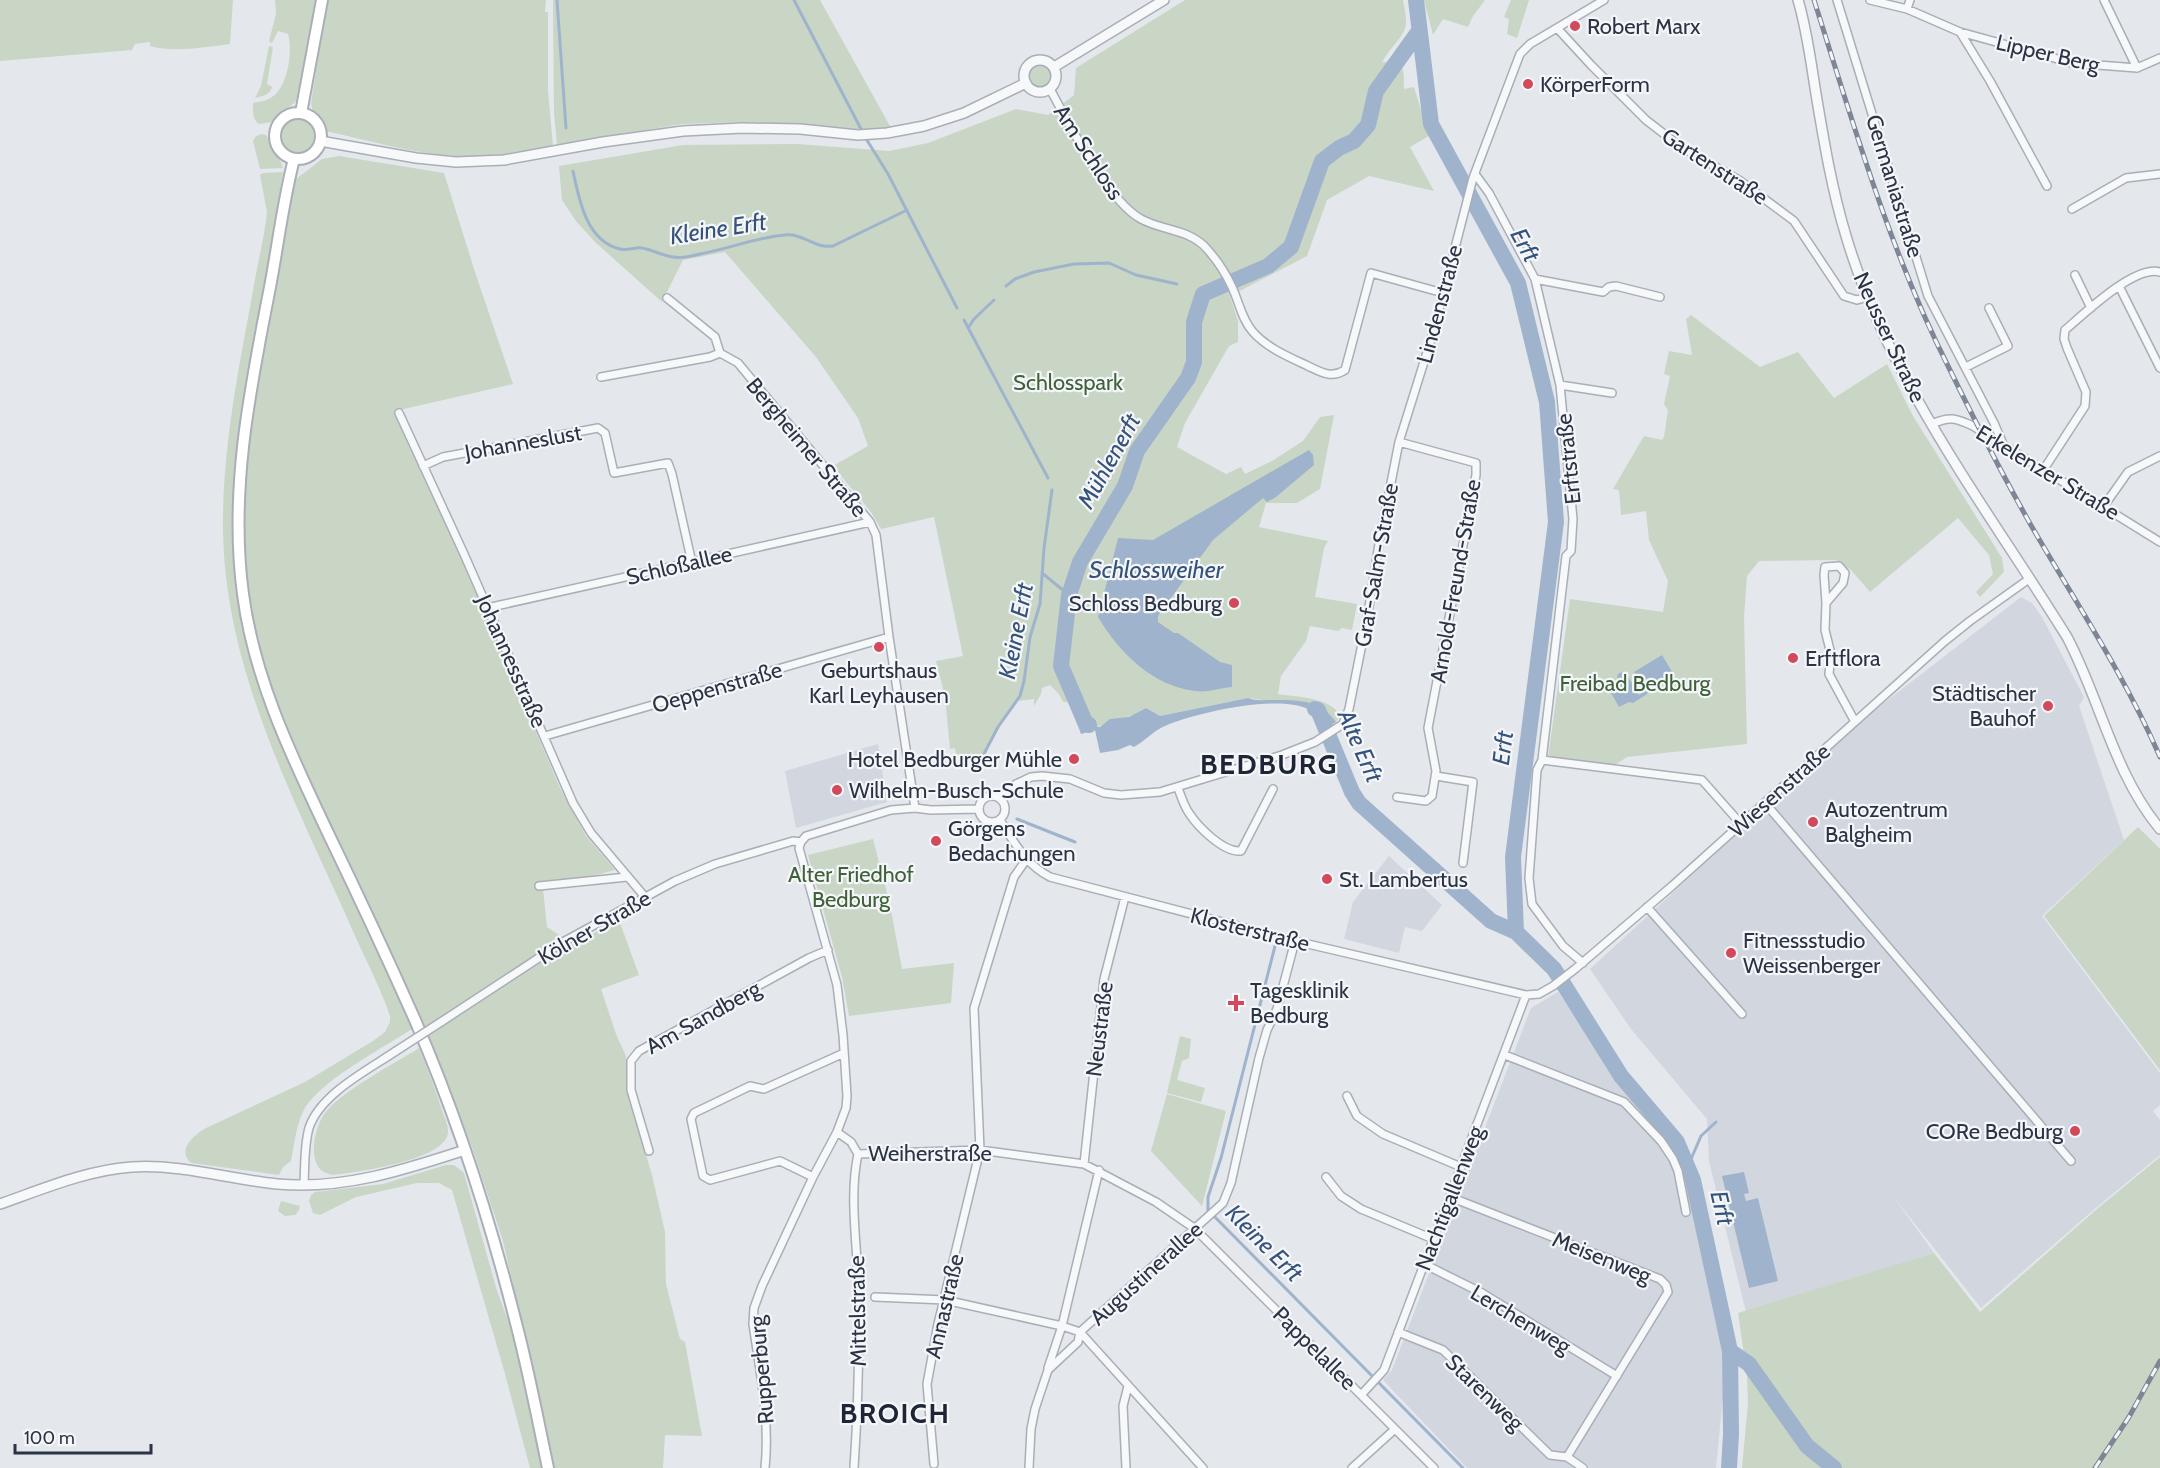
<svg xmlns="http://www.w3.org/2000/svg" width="2160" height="1468" font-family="Cabin,sans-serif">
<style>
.built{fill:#d2d6de}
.green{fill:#c9d6c5}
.water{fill:#9fb4cc}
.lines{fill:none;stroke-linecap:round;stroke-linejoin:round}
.stream{stroke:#9fb4cc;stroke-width:3}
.river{stroke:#9fb4cc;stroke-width:16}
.minor-casing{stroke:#a9aeb7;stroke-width:10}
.tertiary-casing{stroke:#a9aeb7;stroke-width:12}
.secondary-casing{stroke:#a9aeb7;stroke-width:14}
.minor{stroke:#f7f8fa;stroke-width:7}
.tertiary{stroke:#f7f8fa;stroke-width:9}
.secondary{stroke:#fff;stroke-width:10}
.rail-casing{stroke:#7d8696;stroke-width:5}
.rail{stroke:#f4f6f9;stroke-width:3;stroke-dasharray:9;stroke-linecap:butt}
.minor-bridge-casing{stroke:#a9aeb7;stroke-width:10;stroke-linecap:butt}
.minor-bridge{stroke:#f7f8fa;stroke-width:7}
.poi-dot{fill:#d1495b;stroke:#f4f6f9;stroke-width:2}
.labels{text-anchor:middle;stroke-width:4.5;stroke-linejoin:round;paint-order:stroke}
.poi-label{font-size:22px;fill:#2b3445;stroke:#f4f6f9;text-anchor:start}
.street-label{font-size:22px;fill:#2b3445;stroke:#f4f6f9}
.park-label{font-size:22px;fill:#3f6138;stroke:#f4f6f9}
.water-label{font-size:24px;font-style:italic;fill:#34527a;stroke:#f4f6f9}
.district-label{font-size:28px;font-weight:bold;letter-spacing:1.5px;fill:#1d2536;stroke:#f4f6f9}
</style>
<rect width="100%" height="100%" fill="#e4e7ec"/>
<path class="built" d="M2021,597L2032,603L2042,617L2084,697L2079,706L2124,840L2042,916L2160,1073V1105L2153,1111L2160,1120V1155L2097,1207L1981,1308L1893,1196L1934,1253L1746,1312L1709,1161L1707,1119L1631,1029L1590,969L1853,727Z
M878,744L887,802L796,828L785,771Z
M1389,856L1442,905L1422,931L1405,927L1399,953L1344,939L1353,902Z
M1558,992L1618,1078L1673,1148L1685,1169L1708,1265L1724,1361L1723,1396L1716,1468H1467L1383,1380L1392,1370L1531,1008Z"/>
<path class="green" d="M0,0H233L230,44C207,47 173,53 150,46V42L135,44L132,50L0,61Z
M275,0H317L296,101L272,122L259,124C252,119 253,111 253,103C259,102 267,101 272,97C288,87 293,50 288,34L278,31L272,43L269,41L276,14Z
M327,0H546L545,12H548V91L553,146C521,152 489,158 456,156C413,154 368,140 325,131L313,112L311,103Z
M553,0H820L891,128L860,130L799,124L742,122L682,124L557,145L554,113Z
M1185,0H1403C1404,8 1407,17 1406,25C1403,39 1388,49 1382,63L1394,59C1407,69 1403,75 1404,89L1414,87L1429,136L1410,147L1434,191L1369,176L1327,200L1307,256L1230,296L1238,321V342L1229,346L1185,423L1177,447L1226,474L1241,467L1245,474L1272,461L1303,441L1320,417L1334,415L1320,489L1297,503H1266L1259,527L1328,541L1324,548L1315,597L1357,604L1352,630L1342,628L1338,631L1310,626L1306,641L1281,676L1278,694C1295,697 1332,697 1340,716L1336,722L1324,708L1248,698L1160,716L1146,708L1133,715L1096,727L1088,722L1075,702H1063L1059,694L1050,685L1042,688L1041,694L1034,706V699L1017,701L1004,718L981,763L956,754L955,748L950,749L945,697L936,661L963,656L934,517L881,529L871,512L833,466L868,446L858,418L816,357L725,252L683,260L662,302L595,242L576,221L562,200L559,166L683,145L797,144L889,151L928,143L1016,109L1048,115L1074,95L1076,68Z
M1424,0H1485L1473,16L1468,27L1443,19L1433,35Z
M1511,0H1529L1517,38L1507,34L1509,19L1504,17Z
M269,46L273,47L267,84L272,87C270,95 263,96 255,98L261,86Z
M1030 76a11 11 0 1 1 22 0a11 11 0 1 1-22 0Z
M277 136a20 20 0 1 1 40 0a20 20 0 1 1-40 0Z
M262,134L266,135L278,155L283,168L260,169L253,141L256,136Z
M339,156L444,173L475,272L513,384L395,411L444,517L560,788L586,836L615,870L543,889L547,927L573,944L619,920L639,975L601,989L616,1034L626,1056L628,1093L652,1175L665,1232L666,1284L680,1339L685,1342L702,1436L665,1435L663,1468H555L503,1241L473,1150L449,1086L422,1023L285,727C268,682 253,635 247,587C238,498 250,422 266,335C275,282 285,230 296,179L322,159Z
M283,172L237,455L233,522L235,557L266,707L289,762L395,987L412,1029C383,1048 317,1082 303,1112C296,1126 294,1146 291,1161L283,1167L279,1175L191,1163C177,1150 192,1137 204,1129L305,1082L373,1041L385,1032L390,1022V1016C380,986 364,957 352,929C296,802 225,673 223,530C222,444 241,358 256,274C260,253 265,233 267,212L260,175L263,173Z
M1691,315L1760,367L1798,352L1834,398L1887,364L1913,416L2002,558L2004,572L1980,597L1976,592L1993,574L1989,555L1958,518L1870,592L1851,570L1836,560L1759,561L1747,576L1744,617L1747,744L1627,757L1615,765L1548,758L1570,599L1663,612L1668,581L1649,540L1646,511L1621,515L1619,490L1613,489L1644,436L1662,440L1664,437L1668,410L1664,404L1670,376L1664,374L1669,351L1692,355L1686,319Z
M2138,827L2160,849V1070L2044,916Z
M873,839L890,905L902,969L954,963L951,1003L849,1016L842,977L808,855Z
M1180,1036L1191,1039L1189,1058L1182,1061L1177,1080L1205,1088L1201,1102L1167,1093Z
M419,1048C428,1070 436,1091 443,1113C445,1118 448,1125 448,1131C449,1160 356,1172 333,1175C320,1172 316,1167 314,1154C313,1141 317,1125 324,1114C341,1091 394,1064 419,1048Z
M1167,1094L1226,1111L1202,1206L1151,1151Z
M2160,1157V1468H1742L1748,1403L1747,1375L1738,1313L1934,1253L1980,1312L2097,1209Z
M446,1165H454L464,1173L497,1291L511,1328L543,1468H530L505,1374L452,1190L439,1183H417L356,1197L320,1215L313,1213L309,1201L311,1195L315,1192L383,1184Z
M281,1201L300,1206L299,1210L295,1215L285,1216L278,1211Z"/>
<path class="water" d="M1309,450L1313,455L1314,465L1276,497L1267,502L1263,498L1213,540L1158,616V622L1174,633H1178L1220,662L1232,665V687C1220,688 1206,693 1195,691C1152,686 1119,652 1098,617L1118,538L1153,540Z
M1662,655L1674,675L1649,690L1647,694L1633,703L1629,702L1619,707L1610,691L1605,688L1616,682L1618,674L1622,672L1627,675L1639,695L1645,691L1634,672Z
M1248,698C1255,701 1263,700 1271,700C1297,700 1320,699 1336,722L1321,731C1320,723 1318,716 1311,711C1285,692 1193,713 1165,726C1153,731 1145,741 1134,747L1130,745L1118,750L1100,753L1095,730L1081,734L1070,703L1075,702C1083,713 1086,726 1100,727L1110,719L1129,717L1146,708L1160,716Z
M1744,1172L1749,1193L1744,1194L1746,1201L1758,1198L1778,1281L1749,1288L1722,1176Z"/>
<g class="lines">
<path class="stream" d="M557,0L566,128
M794,0L862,131
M865,137L888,174L957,308
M573,171C579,199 586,241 620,249C627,251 635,247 642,248C653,250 663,256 673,257C682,259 691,256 700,254C728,249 758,237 785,235C803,233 815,249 833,246L907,210
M1006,286L1015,279L1034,272L1074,264L1109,263L1136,275L1177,284
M964,320L1048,478
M968,328L974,319L994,300
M1042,573L1069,595
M977,767L998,727L1020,696L1024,681L1030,637L1040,604L1044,548L1052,490
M1017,819L1075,842
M1275,946L1221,1158L1208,1197V1210L1463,1468
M1688,1166L1701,1136L1716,1122"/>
<path class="river" d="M1416,0L1431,124L1518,283L1547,402L1556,522L1513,857L1516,932L1554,969L1621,1076L1677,1142L1693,1180L1730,1351L1731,1434L1729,1468
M1315,709L1318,710L1352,792L1359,803L1491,921L1516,932
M1089,725L1085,722L1061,666L1069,595L1080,562L1125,486L1137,451L1188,378L1194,362V322L1203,294L1268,266L1291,247L1322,161L1339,148L1354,141L1368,125L1376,91L1419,31
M1730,1351L1749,1364L1807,1446L1834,1468"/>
<g class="minor-casing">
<path id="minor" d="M1837,0L1928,296L1994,423L2003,444
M1870,0L1907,9L1960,32L2072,63L2137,68L2160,58
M2104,0L2137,68
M1907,9L1910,0
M1557,28L1591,65L1646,120L1681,147L1739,180L1794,221L1844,296L1857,300L1867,297
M1960,32L1990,81L2047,186
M1050,89C1069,124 1108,201 1141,219C1163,231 1190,229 1207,249C1217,260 1226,274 1232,287C1239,302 1242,320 1253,332C1267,348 1289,357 1308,366C1321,372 1331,379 1345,370L1371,273L1443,293
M1475,174L1489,193L1535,279L1560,385L1573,519L1571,551L1566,556L1542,760L1537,770L1529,878L1532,904L1563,946L1583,963
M2072,209L2126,178L2160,174
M2075,275L2091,308
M1535,279L1603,292L1609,287L1616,286L1660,297
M2119,286L2160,368
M667,298L715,337L720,353L738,363L870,522L876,535L889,637L915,808
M1966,367L2008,346L1989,308
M601,377L710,357L720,353
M1560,385L1612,393
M399,413L464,554L573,803L591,833L645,897
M1932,424C1949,416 1956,418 1973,426L2160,542
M423,466L443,457L598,428L605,433L614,473L668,463L672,474L692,563
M2044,469L2085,406L2086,392L2067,348L2064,339L2065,330C2084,314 2134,265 2160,272
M2104,506L2128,472L2160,456
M1826,603L1824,575L1825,567L1839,566L1845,573L1843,583L1826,603L1825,630L1831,654L1829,674L1854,720
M487,608L870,522
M545,736L889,637
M1542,760L1702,780L1741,824
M1436,776L1473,782L1463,863
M1178,788C1181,796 1184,806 1189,813C1198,827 1224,853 1241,851L1273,789
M979 809a13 13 0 1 1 26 0a13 13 0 1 1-26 0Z
M1397,797L1426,801L1432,796L1436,771L1428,728L1464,540L1476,475V463L1399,442
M1000,799L1016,784L1031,777L1042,776L1070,779L1104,793L1121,795L1160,792L1282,755L1315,742L1343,724L1349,709L1367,619L1379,544L1399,442L1433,333L1473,178L1520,54L1530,44L1604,0
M1765,803L2071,1161
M1000,820C1014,842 1025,864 1050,877L1295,941L1526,995L1539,994L1553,986L1575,969L1672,886L1945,641L1970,621L2029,579
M539,886L627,877
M1647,907L1742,1014
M441,1022L563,942L675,881L715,864L793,841L801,842L806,836L891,810L915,808L931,810L978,809
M1505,1055L1624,1102L1661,1141L1673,1159L1678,1171L1686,1212
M1347,1096L1357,1116L1383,1134L1461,1167
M837,1132L851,1142L858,1154L980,1150L1084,1164L1156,1202L1194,1228L1434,1468
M649,1151L631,1090V1061L639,1051L809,958L828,950
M1084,1164L1104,979L1125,897
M813,1177L780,1161L710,1180L703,1176L691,1119L694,1113L750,1086L764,1089L844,1053
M1326,1177L1341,1196L1361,1209L1433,1239
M304,1184C305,1166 304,1146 309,1128C320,1094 368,1070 396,1051
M1450,1197L1660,1279L1666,1285L1668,1292L1567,1457
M1424,1264L1482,1293L1617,1376
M875,1297L945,1300L1062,1326L1099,1170
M1398,1332L1443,1350L1550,1455L1567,1457L1583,1468
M1048,1368L1062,1326L1080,1332L1203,1468
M1362,1394L1384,1370L1526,995
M934,1464L927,1384L938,1324L980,1150L974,1008L1014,877L1026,860
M765,1468C770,1419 760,1372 753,1324L754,1308L762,1286L813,1177L837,1132L846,1108L847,1096L843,1035L837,985L799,848L801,842
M854,1468C858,1407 860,1345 858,1283C857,1241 849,1196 858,1154
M1029,1468L1031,1429L1035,1409L1048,1370L1078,1342L1080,1332L1223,1203L1231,1183L1259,1058L1267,1030L1277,1009L1295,941
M1126,1468L1123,1406L1128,1386
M1352,1468L1395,1429"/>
</g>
<g class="tertiary-casing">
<path id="tertiary" d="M1798,0C1807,30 1811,63 1816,94C1824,142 1832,190 1846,236C1890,384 1987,508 2067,637C2100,699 2114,774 2160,829
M1024 76a16 16 0 1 1 32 0a16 16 0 1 1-32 0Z
M1054,67L1164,0
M320,141L416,158L456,162L504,160L603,142L683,131L742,128L800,129L858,135L887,133L924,126L964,113L1026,83
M0,1204C43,1189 87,1170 132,1167C182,1164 228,1179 277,1184C343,1190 404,1170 465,1150"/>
</g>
<g class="secondary-casing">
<path id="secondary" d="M301,113L322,0
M275 136a23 23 0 1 1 46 0a23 23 0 1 1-46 0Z
M294,159C283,201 278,245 270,287C250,389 229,491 243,594C254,679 292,757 328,833C358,895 387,957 415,1020C458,1119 491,1223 517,1327C529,1373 538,1421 548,1468"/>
</g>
<use href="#minor" class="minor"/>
<use href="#tertiary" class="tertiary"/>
<use href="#secondary" class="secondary"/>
<g class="rail-casing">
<path id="rail" d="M1814,0C1854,126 1890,252 1950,370C1976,423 2003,476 2032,527C2076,603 2125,676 2160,757
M2095,1468L2129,1417L2160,1361"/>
</g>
<use href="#rail" class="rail"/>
<g class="minor-bridge-casing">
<path id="minor-bridge" d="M396,1051L441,1022"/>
</g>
<use href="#minor-bridge" class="minor-bridge"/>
</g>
<g class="poi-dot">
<circle cx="1575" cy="26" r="6"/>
<circle cx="1528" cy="84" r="6"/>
<circle cx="1234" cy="603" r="6"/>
<circle cx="879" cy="647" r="6"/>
<circle cx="1793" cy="658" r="6"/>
<circle cx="2048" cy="706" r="6"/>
<circle cx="1074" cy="759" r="6"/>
<circle cx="837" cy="790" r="6"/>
<circle cx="1813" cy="822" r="6"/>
<circle cx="936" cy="841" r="6"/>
<circle cx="1327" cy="879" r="6"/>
<circle cx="1731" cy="953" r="6"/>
<path d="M1233 994h6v6h6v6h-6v6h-6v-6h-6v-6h6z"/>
<circle cx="2075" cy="1131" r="6"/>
</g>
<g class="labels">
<g class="poi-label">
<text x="1587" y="34">Robert Marx</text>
<text x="1540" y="92">KörperForm</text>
<text x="1222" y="611" text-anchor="end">Schloss Bedburg</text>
<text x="1805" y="666">Erftflora</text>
<text x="879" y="678" text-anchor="middle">Geburtshaus<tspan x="879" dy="25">Karl Leyhausen</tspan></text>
<text x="2036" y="701" text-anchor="end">Städtischer<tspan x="2036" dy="25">Bauhof</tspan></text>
<text x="1062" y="767" text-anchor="end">Hotel Bedburger Mühle</text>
<text x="849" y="798">Wilhelm-Busch-Schule</text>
<text x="1825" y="817">Autozentrum<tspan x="1825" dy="25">Balgheim</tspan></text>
<text x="948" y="836">Görgens<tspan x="948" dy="25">Bedachungen</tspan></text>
<text x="1339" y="887">St. Lambertus</text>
<text x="1743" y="948">Fitnessstudio<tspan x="1743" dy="25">Weissenberger</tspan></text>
<text x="1250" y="998">Tagesklinik<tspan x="1250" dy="25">Bedburg</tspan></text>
<text x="2063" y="1139" text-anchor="end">CORe Bedburg</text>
</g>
<g class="street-label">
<text transform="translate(2048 53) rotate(13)" y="8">Lipper Berg</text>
<text transform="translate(1089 152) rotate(57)" y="8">Am Schloss</text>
<text transform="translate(1715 166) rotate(33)" y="8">Gartenstraße</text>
<text transform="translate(1895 186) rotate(73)" y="8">Germaniastraße</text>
<text transform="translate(1439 304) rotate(-75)" y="8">Lindenstraße</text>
<text transform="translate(1890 337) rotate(65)" y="8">Neusser Straße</text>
<text transform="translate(523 442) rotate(-10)" y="8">Johanneslust</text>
<text transform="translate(807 447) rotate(50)" y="8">Bergheimer Straße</text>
<text transform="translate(1568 459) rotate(-96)" y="8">Erftstraße</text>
<text transform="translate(2048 472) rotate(31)" y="8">Erkelenzer Straße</text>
<text transform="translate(679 565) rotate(-13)" y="8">Schloßallee</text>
<text transform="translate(1376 565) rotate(-80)" y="8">Graf-Salm-Straße</text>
<text transform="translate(1455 581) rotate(-80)" y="8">Arnold-Freund-Straße</text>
<text transform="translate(512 661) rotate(66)" y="8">Johannesstraße</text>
<text transform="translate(717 687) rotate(-16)" y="8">Oeppenstraße</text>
<text transform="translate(1779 790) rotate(-42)" y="8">Wiesenstraße</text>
<text transform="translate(594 927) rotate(-30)" y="8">Kölner Straße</text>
<text transform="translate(1250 929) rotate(14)" y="8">Klosterstraße</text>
<text transform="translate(703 1017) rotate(-29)" y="8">Am Sandberg</text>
<text transform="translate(1099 1029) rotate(-83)" y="8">Neustraße</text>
<text x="930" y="1161">Weiherstraße</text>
<text transform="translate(1449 1198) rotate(-69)" y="8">Nachtigallenweg</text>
<text transform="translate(1602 1257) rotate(22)" y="8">Meisenweg</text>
<text transform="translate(1146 1273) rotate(-42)" y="8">Augustinerallee</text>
<text transform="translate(944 1306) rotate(-77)" y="8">Annastraße</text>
<text transform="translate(857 1311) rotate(-91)" y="8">Mittelstraße</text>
<text transform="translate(1521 1319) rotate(31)" y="8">Lerchenweg</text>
<text transform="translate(1315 1348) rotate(45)" y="8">Pappelallee</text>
<text transform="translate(761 1370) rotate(-95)" y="8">Rupperburg</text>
<text transform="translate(1485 1392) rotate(44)" y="8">Starenweg</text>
</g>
<g class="park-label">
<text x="1068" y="390">Schlosspark</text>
<text x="1635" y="691">Freibad Bedburg</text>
<text x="851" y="882">Alter Friedhof<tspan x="851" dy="25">Bedburg</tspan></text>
</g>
<g class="water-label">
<text transform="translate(718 229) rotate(-9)" y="8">Kleine Erft</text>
<text transform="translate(1525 245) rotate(61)" y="8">Erft</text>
<text transform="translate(1109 461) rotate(-61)" y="8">Mühlenerft</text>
<text x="1156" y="578">Schlossweiher</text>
<text transform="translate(1016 631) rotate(-79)" y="8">Kleine Erft</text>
<text transform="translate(1360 746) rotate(66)" y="8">Alte Erft</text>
<text transform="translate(1503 748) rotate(-83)" y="8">Erft</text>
<text transform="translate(1722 1208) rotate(77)" y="8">Erft</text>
<text transform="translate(1264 1243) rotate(45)" y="8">Kleine Erft</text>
</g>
<g class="district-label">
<text x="1269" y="774">BEDBURG</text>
<text x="895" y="1423">BROICH</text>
</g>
</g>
<path d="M15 1444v9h136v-9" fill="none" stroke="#2b3445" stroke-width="3"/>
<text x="24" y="1444" font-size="18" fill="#2b3445" stroke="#f4f6f9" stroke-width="4.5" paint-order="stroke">100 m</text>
</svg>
